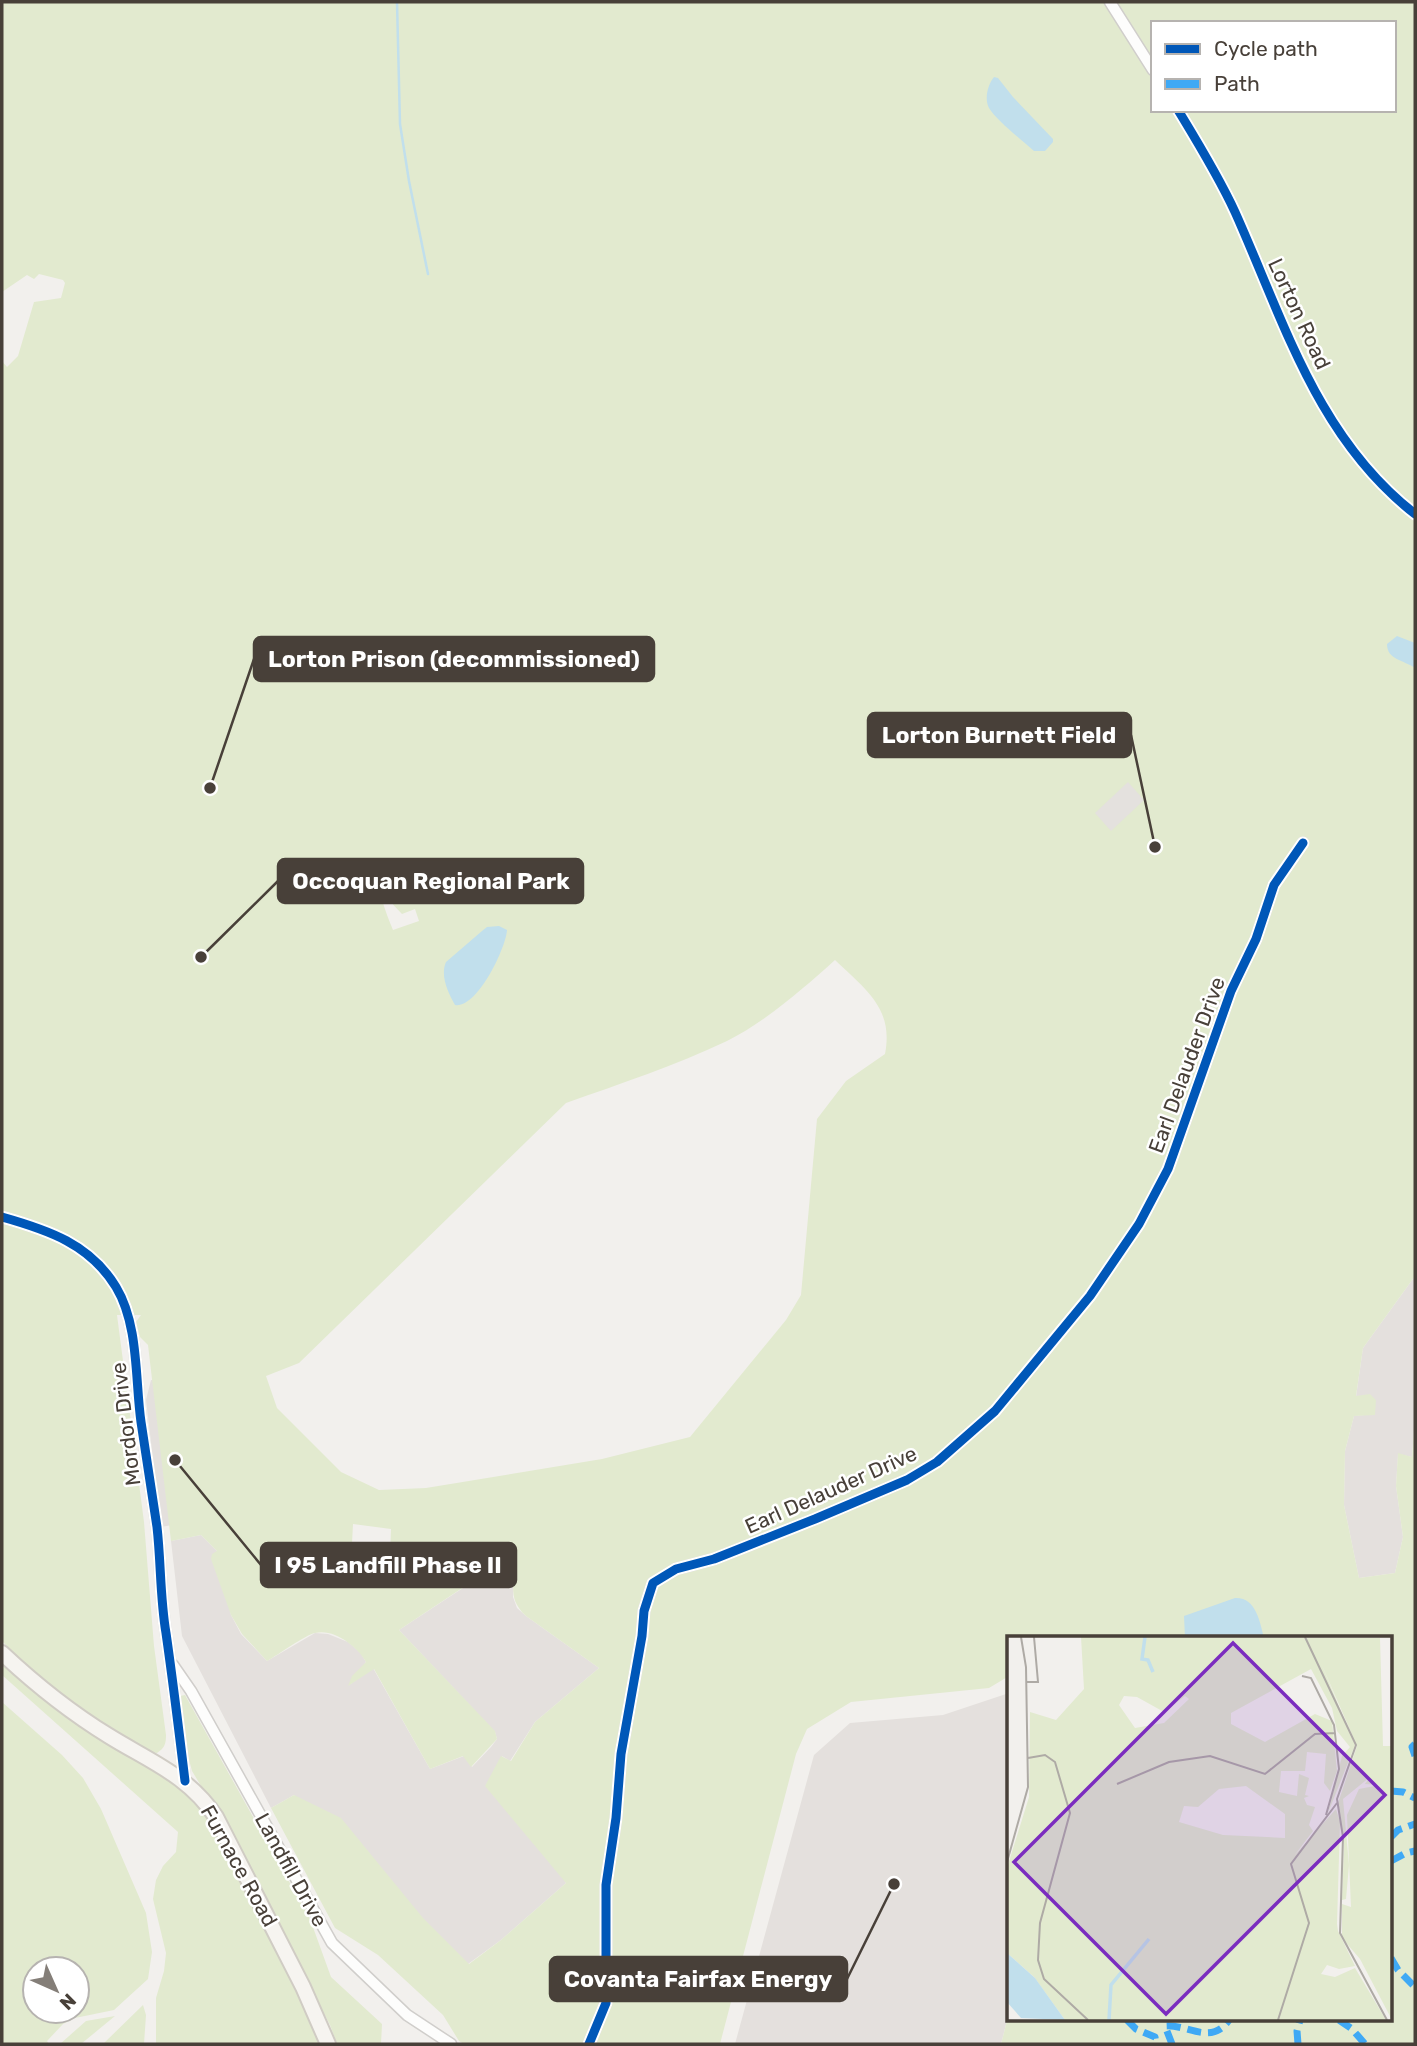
<svg xmlns="http://www.w3.org/2000/svg" width="1417" height="2046" font-family="Rubik,sans-serif">
<style>
.industrial{fill:#e4e0dd}
.green{fill:#e2eacf;fill-rule:evenodd}
.parking{fill:#e4e1de}
.water{fill:#c1dfec}
.lines{fill:none;stroke-linecap:round;stroke-linejoin:round}
.stream{stroke:#c1dfec;stroke-width:2.5}
.street-casing{stroke:#d0cecb;stroke-width:13}
.secondary-casing{stroke:#d0ccc4;stroke-width:18}
.street{stroke:#fdfdfc;stroke-width:10}
.secondary{stroke:#f6f4f0;stroke-width:14}
.quiet{stroke:#3fa9f5;stroke-width:7;stroke-dasharray:14 7;stroke-linecap:butt}
.cycleway-casing{stroke:#fff;stroke-width:13}
.cycleway{stroke:#0057b8;stroke-width:9}
.labels{text-anchor:middle;stroke-width:5;stroke-linejoin:round;paint-order:stroke}
.street-label{font-size:21px;fill:#484039;stroke:#fff}
.inset-river{fill:none;stroke:#c1dfec;stroke-width:3.5}
.inset-road{fill:none;stroke:#aeaaa5;stroke-width:2}
.view{fill:#7b2cbf;fill-opacity:0.15;stroke:#7b2cbf;stroke-width:3.5}
.inset-edge{fill:none;stroke:#484039;stroke-width:3.5}
.leader{fill:none;stroke:#484039;stroke-width:2.5}
.callout-dot{fill:#484039;stroke:#fff;stroke-width:2.5}
.callout{fill:#484039;stroke:#484039;stroke-width:2.5}
.callout-label{font-size:23px;text-anchor:middle;font-weight:bold;fill:#fff}
</style>
<rect width="100%" height="100%" fill="#f2f0ed"/>
<path class="industrial" d="M1415,1276V1417L1412,1457L1398,1454L1396,1486L1403,1537L1395,1573L1359,1578L1344,1505L1345,1451L1354,1416L1375,1414L1356,1397L1363,1348Z
M151,1380L187,1383L205,1519L161,1527L146,1400Z
M201,1535L218,1552L231,1615L241,1634L267,1661L315,1633L328,1634L348,1642L360,1652L366,1662L349,1685L373,1668L430,1769L464,1756L472,1767L491,1747L497,1739L495,1732L399,1630L507,1559L514,1569L513,1597L517,1608L526,1616L599,1668L535,1722L510,1761L502,1756L566,1883L501,1940L468,1964L294,1795L271,1808L182,1636L171,1541Z
M1009,1693V2013L1001,2044H735L814,1755L850,1723L943,1715Z"/>
<path class="green" d="M2,2H1415V1276L1363,1348L1356,1396L1370,1394L1376,1400L1375,1415L1354,1416L1345,1451L1344,1505L1359,1578L1395,1573L1403,1537L1396,1486L1398,1453L1412,1457L1415,1417V2044H1001L1009,2013V2020H1391V1638H1009V1676L989,1688L851,1702L807,1729L796,1754L720,2044H464L459,2041L443,2015L378,1955L335,1928L271,1808L294,1795L341,1818L423,1918L469,1964L501,1940L566,1883L485,1786L501,1756L511,1761L535,1722L599,1668L526,1616C510,1601 513,1590 514,1569L506,1559L399,1630L495,1731L497,1739L471,1767L463,1756L430,1769L374,1669L348,1686L352,1676L366,1662C358,1647 334,1628 315,1633C305,1635 278,1655 267,1661L242,1634L231,1615L211,1559L212,1554L217,1551L201,1535L171,1541L148,1345L140,1337L136,1322L141,1315H117L144,1522L154,1646L166,1735C166,1743 165,1748 157,1753L149,1752C96,1719 45,1686 2,1641V361L7,367L18,356L34,302L61,298L65,283L63,280L39,274L34,279L27,275L2,292ZM1153,23H1394V110H1153ZM388,866C382,891 384,896 402,914L415,909L419,921L393,930C385,911 377,889 377,867ZM835,960C865,989 894,1008 885,1054L846,1081L817,1119L801,1295L786,1320L690,1437L602,1459L426,1488L379,1490L341,1472L277,1408L266,1376L299,1363L566,1103C620,1084 676,1065 727,1041C765,1022 804,988 835,960ZM353,1524L391,1529L389,1583L350,1582Z
M2,1660L183,1786L202,1806L279,1947L322,2044H156V1998L164,1971L166,1953L153,1899L156,1880L163,1866L176,1852L178,1832L2,1675Z
M185,1695L310,1919L331,1977L382,2024L381,2044H337L330,2025L242,1854L192,1771L188,1756L180,1696Z
M2,1702L62,1755L83,1778L101,1809L146,1913L152,1952L148,1979L114,2010L75,2018L63,2024L47,2041L49,2044H2ZM77,1969V2011H35V1969Z
M143,2005L146,2015L144,2044H103Z
M115,2016L81,2044H60L86,2021Z"/>
<path class="parking" d="M1128,782L1144,800L1111,831L1095,813Z"/>
<path class="water" d="M994,77L998,78L1013,97L1053,139V142L1045,151H1034C1023,141 996,120 989,108C984,99 988,84 994,77Z
M1397,636L1415,643V668C1404,660 1387,660 1387,644Z
M499,926L507,930C506,948 477,1009 455,1005C448,992 440,976 446,962L482,931L487,927Z
M1235,1598C1256,1597 1260,1622 1264,1638H1185L1184,1616Z"/>
<g class="lines">
<path class="stream" d="M397,2L400,124L409,181L428,274"/>
<g class="street-casing">
<path id="street" d="M1110,2L1153,70
M1178,110C1198,143 1219,177 1235,212C1284,321 1317,438 1415,514
M2,1217C48,1230 90,1244 116,1287C139,1325 135,1380 141,1422C146,1457 152,1492 157,1527C161,1562 160,1598 166,1633C173,1682 179,1731 185,1781
M173,1665L191,1691L332,1943L407,2015L451,2044
M589,2044L606,2003V1885L616,1818L621,1754L642,1636L644,1611L653,1583L676,1569L714,1559L815,1519L907,1480L937,1462L995,1411L1090,1296L1139,1224L1168,1169L1231,991L1256,939L1274,885L1303,843"/>
</g>
<g class="secondary-casing">
<path id="secondary" d="M2,1653C35,1684 70,1712 109,1736C149,1761 188,1775 216,1817L303,1987L328,2044"/>
</g>
<use href="#street" class="street"/>
<use href="#secondary" class="secondary"/>
<path class="quiet" d="M1415,1744L1412,1747L1415,1756
M1391,1791L1403,1792L1415,1798
M1391,1837L1398,1830L1415,1824
M1391,1861L1406,1853L1415,1851
M1391,1958L1398,1970L1415,1987
M1127,2020L1136,2029L1155,2037L1156,2044
M1339,2020L1352,2029L1365,2044
M1172,2044L1165,2026C1188,2024 1211,2046 1229,2020
M1298,2044L1297,2031L1300,2020"/>
<g class="cycleway-casing">
<path id="cycleway" d="M1178,110C1198,143 1219,177 1235,212C1284,321 1317,438 1415,514
M2,1217C48,1230 90,1244 116,1287C139,1325 135,1380 141,1422C146,1457 152,1492 157,1527C161,1562 160,1598 166,1633C173,1682 179,1731 185,1781
M589,2044L606,2003V1885L616,1818L621,1754L642,1636L644,1611L653,1583L676,1569L714,1559L815,1519L907,1480L937,1462L995,1411L1090,1296L1139,1224L1168,1169L1231,991L1256,939L1274,885L1303,843"/>
</g>
<use href="#cycleway" class="cycleway"/>
</g>
<g class="labels">
<g class="street-label">
<text transform="translate(1299 314) rotate(65)" y="7">Lorton Road</text>
<text transform="translate(1187 1065) rotate(-70)" y="7">Earl Delauder Drive</text>
<text transform="translate(126 1424) rotate(-97)" y="7">Mordor Drive</text>
<text transform="translate(831 1490) rotate(-24)" y="7">Earl Delauder Drive</text>
<text transform="translate(239 1866) rotate(61)" y="7">Furnace Road</text>
<text transform="translate(291 1870) rotate(61)" y="7">Landfill Drive</text>
</g>
</g>
<g transform="translate(1007 1636)">
<rect width="385" height="385" fill="#f2f0ed"/>
<path d="M74,1L373,2L376,110H385V384L353,323L335,302V268L344,271L340,179L352,153L373,149L358,148L363,141L336,163L342,229L339,263L335,264L337,208L331,167L350,110L314,27L348,109L321,177L335,120L343,111L330,95L325,72L304,33L224,77V88L258,106L308,78L325,85L330,135L323,155L317,147L319,118L300,116L298,135H274L272,156L290,160L292,138L302,142L298,159L302,160L297,162L300,169L308,171L302,189L306,195L287,220L329,173L333,186L330,288L331,295L348,330L332,333L320,329L314,338L328,341L348,332L379,384H58L27,341L0,317V232L22,161L23,76L49,84L77,53ZM117,60L130,61L157,76L178,60L182,63L157,87L128,92L112,69ZM239,150L278,178V202L216,199L172,186L177,170L191,171L212,153Z" fill="#e2eacf" fill-rule="evenodd"/>
<path d="M0,317L28,342L58,384L14,382L0,366Z" fill="#c1dfec"/>
<path class="inset-river" d="M138,1L135,23L141,24L146,36M102,384L104,349L142,303"/>
<path class="inset-road" d="M298,1L349,109L330,163L336,201L333,297L380,384M295,40L304,42L327,89L332,133L319,179M20,46H31L27,1M21,122L38,119L48,126L63,177L33,287L31,324L37,343L81,384M110,148L162,126L203,120L258,138L308,98L328,97M0,226L21,151L19,31L14,1M271,384L302,287L284,228L330,167"/>
<path class="view" d="M226,7L378,159L159,378L7,226Z"/>
<rect width="385" height="385" class="inset-edge"/>
</g>
<path class="leader" d="M210 788L254 659M1155 847L1131 735M201 957L278 881M175 1460L261 1565M894 1884L847 1979"/>
<g class="callout-dot">
<circle cx="210" cy="788" r="7"/>
<circle cx="1155" cy="847" r="7"/>
<circle cx="201" cy="957" r="7"/>
<circle cx="175" cy="1460" r="7"/>
<circle cx="894" cy="1884" r="7"/>
</g>
<g class="callout">
<rect x="254" y="637" width="400" height="44" rx="7"/>
<rect x="868" y="713" width="263" height="44" rx="7"/>
<rect x="278" y="859" width="305" height="44" rx="7"/>
<rect x="261" y="1543" width="255" height="44" rx="7"/>
<rect x="550" y="1957" width="297" height="44" rx="7"/>
</g>
<g class="callout-label">
<text x="454" y="667">Lorton Prison (decommissioned)</text>
<text x="999" y="743">Lorton Burnett Field</text>
<text x="431" y="889">Occoquan Regional Park</text>
<text x="388" y="1573">I 95 Landfill Phase II</text>
<text x="698" y="1987">Covanta Fairfax Energy</text>
</g>
<rect width="1417" height="2046" fill="none" stroke="#484039" stroke-width="7"/>
<rect x="1151" y="21" width="245" height="91" fill="#ffffff" stroke="#b6b3b0" stroke-width="2"/>
<rect x="1165" y="44" width="35" height="10" fill="#0057b8" stroke="#b6b3b0" stroke-width="2"/>
<text x="1214" y="56" font-size="21" fill="#484039">Cycle path</text>
<rect x="1165" y="79" width="35" height="10" fill="#3fa9f5" stroke="#b6b3b0" stroke-width="2"/>
<text x="1214" y="91" font-size="21" fill="#484039">Path</text>
<g transform="translate(56 1990) rotate(135)"><circle r="33" fill="#ffffff" stroke="#b6b3b0" stroke-width="2"/>
<path d="M0-5L12 26L0 18L-12 26Z" fill="#847e78"/>
<text y="-10" font-size="19" font-weight="bold" text-anchor="middle" fill="#484039">N</text>
</g>
</svg>
